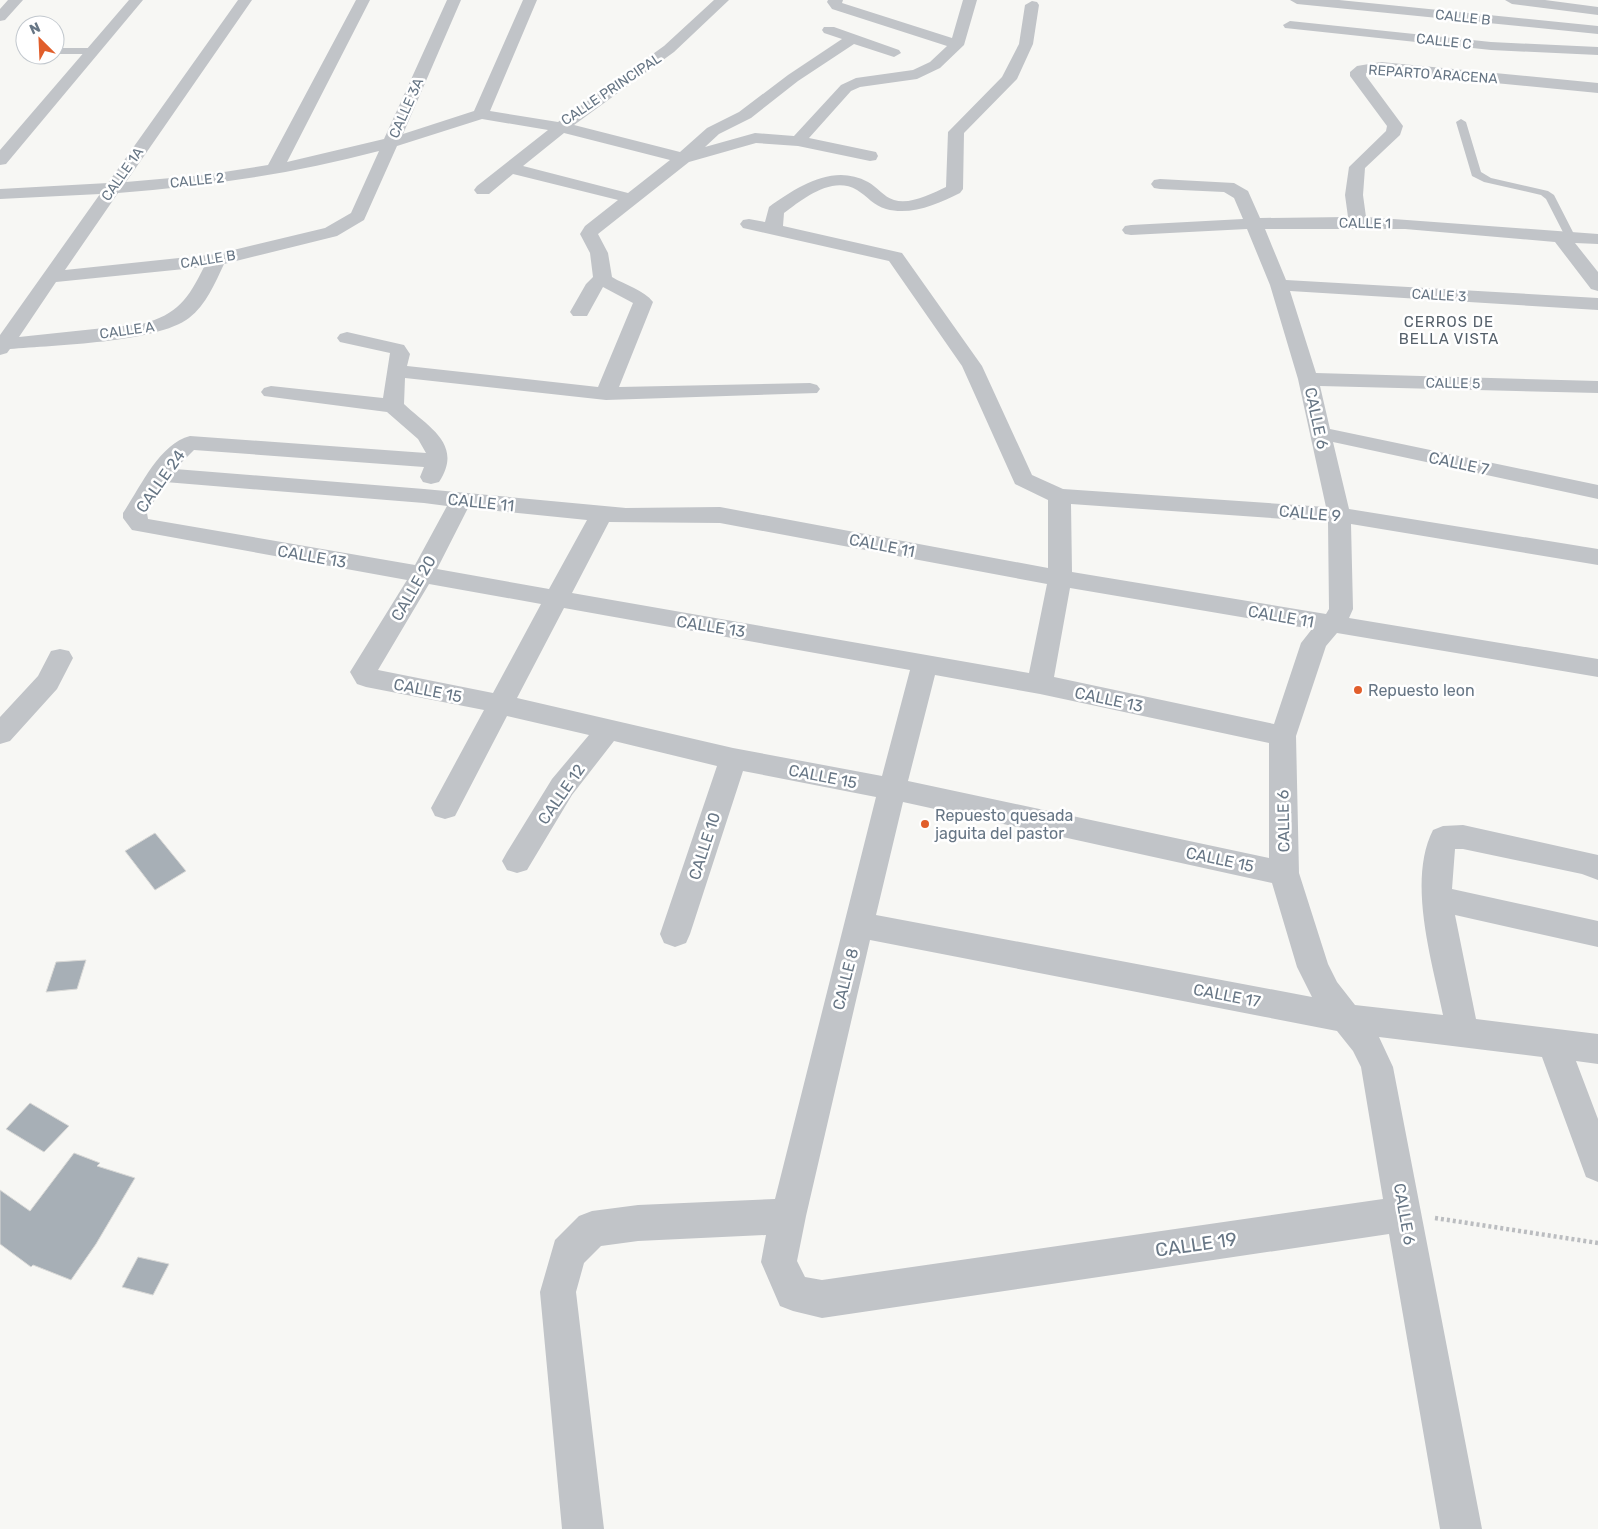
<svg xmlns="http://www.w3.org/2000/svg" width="1598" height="1529" font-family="Rubik,sans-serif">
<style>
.building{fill:#a7afb6;stroke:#d9d9d7}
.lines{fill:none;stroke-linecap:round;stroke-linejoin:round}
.path{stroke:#bbbdc0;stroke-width:4.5;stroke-dasharray:3 3;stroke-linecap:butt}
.lane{fill:#c1c4c8;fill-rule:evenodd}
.street{fill:#c1c4c8;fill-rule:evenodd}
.poi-dot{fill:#e15e2b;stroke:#fff;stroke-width:2}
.labels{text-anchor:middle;stroke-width:5;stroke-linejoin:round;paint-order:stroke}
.far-street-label{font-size:14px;fill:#677685;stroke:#fff}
.far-neighbourhood-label{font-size:15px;letter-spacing:1px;fill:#55606a;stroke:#fff}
.street-label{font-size:16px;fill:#677685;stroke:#fff}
.poi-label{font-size:16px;fill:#677685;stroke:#fff;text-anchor:start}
.near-street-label{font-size:19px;fill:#677685;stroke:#fff}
</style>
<rect width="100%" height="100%" fill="#f7f7f4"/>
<path class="building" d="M155,833L186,871L155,890L125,851Z
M86,960L77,989L46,992L56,962Z
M30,1103L69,1126L44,1152L6,1129Z
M74,1153L100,1163L97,1166L135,1178L96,1244L71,1280L33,1265L31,1267L0,1244V1190L30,1211Z
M138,1257L169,1264L153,1295L122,1287Z"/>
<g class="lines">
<path class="path" d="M1435,1218L1598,1243"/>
<path class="lane" d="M55,48H92L96,51L92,54H55Z
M1461,119L1466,122L1481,172L1491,178L1548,191L1554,195L1576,238L1575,240H1567L1546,199L1541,195L1484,182L1472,176L1456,122Z"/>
<path class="street" d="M8,0H23L5,20L0,21V9Z
M129,0H143L6,164L0,165V150Z
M238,0H252L126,182L205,175L268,165L356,0H370L287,162L384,139L447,0H461L403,134L474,111L523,0H537L490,111L558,122L664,46L714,0H729L674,52L574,125L680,152L707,128L739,112L788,75L842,39L824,33L822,30L824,27H834L899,50L901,53L894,57L854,44L798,81L751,118L719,134L705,147L755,133L794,136L841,85L856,78L913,70L930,62L947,46L832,9L827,2L828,0H843L842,3L952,38L963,0H977L964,45L940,68L917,79L860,87L851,91L809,138L876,152L878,156L876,160L870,161L798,146L756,143L689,162L598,234L608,253L612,277C625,285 644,290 653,302L619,387L810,383L817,385L820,389L817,393L606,400L405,378L404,404C428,427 464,444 439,482L431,484L423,482L420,477L424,467L194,450L175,469L424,489L626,508L720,507L1048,568V500L1015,484L962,366L889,261L743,228L740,224L743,220L749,219L765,222L769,207C797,187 833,163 868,182C877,187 884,197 894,200C910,205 931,194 946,187L948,132L1002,77L1019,44L1025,5L1032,1L1037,2L1039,5L1033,44L1017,79L964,133L963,189L960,193C938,204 911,216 886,209C874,206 867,196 857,190C832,175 803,199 784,213L783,226L902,253L982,366L1032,475L1063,489L1326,507L1298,379L1270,285L1247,229L1131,235L1125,234L1122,230L1125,226L1131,225L1243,219L1234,198L1224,192L1160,189L1154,188L1151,184L1154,180L1160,179L1234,183L1248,191L1260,218L1348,217L1345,195L1349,167L1386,131L1387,126L1350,76V72L1357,66L1381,62L1598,83V93L1381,72L1366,73V76L1403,126L1400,135L1365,168L1363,195L1366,217L1598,234V244L1575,243L1598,272V291L1591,289L1555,242L1405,229H1265L1286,280L1598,298V310L1290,291L1316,373L1598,381V393L1320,386L1330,429L1598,485V499L1333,442L1349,509L1598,549V565L1351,524L1353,609L1349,618L1598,659V677L1337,633L1326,646L1296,736L1299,873L1328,964L1337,982L1355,1005L1443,1015C1432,961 1407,881 1433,830L1443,826L1463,825L1598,855V880L1582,874L1463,849H1455L1452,889L1598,921V947L1455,915L1476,1019L1598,1034V1064L1576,1061L1598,1119V1182L1586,1177L1542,1057L1379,1037L1393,1067L1482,1529H1440L1389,1234L822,1318L793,1311L780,1306L761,1262L766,1235L638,1241L601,1246L584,1263L576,1292L604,1529H562L540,1292L555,1240L579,1216L592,1211L638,1205L775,1199L876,797L743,771L690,934L686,943L675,947L664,943L660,934L717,766L614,741L572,795L527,870L517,873L507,870L502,861L507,852L552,779L589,735L507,716L455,816L445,819L435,816L431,808L484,710L366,687L357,684L350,672L407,580L132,530L123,518V513C140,488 159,444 190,436L426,453L418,439L387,412L264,396L261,392L264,388L271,386L383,398L390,353L340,342L337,338L340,334L347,332L404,345L410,354L407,366L598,387L633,303L603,287L587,316H573L570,312L586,284L593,277L590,253L580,234L585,226L618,200L513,174L489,194H477L474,190L477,186L548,130L482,119L397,146L364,220L337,236L224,264C215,283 206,305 189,318C156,343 54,345 10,349L7,353L0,355V335L100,194L0,199V189L108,183ZM564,133L670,160L628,193L523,166ZM379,151L351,213L325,228L217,254L65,270L118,193C207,186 293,174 379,151ZM204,267C188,299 178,314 142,324L19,337L56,282ZM165,482L424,503L447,506L415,565L148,519L147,513ZM1071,504L1328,522L1329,609L1326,614L1072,572ZM468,508L587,520L549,589L437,569ZM609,522L720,523L1047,584L1029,673L572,593ZM429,584L541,604L493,693L378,670ZM1070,588L1312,629L1301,643L1274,724L1054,677ZM564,608L910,670L882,776L733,748L517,698ZM935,675L1040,694L1269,743V858L908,781ZM903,802L1272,883L1297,967L1312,997L876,915ZM870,940L1337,1031L1353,1051L1361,1067L1383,1199L822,1280L805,1277L797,1261L806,1216Z
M1290,0H1339L1598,26V34L1297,4Z
M1505,0H1545L1598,7V15L1512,4Z
M1290,21L1491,42L1598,47V55L1491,50L1285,28L1283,25Z
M60,649L69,651L73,658L57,689L10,741L0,744V717L38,676L51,651Z"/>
</g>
<g class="poi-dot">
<circle cx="1358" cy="690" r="5"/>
<circle cx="925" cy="824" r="5"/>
</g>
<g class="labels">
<g class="far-street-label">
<text transform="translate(1463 17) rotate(6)" y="5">CALLE B</text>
<text transform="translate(1444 41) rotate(6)" y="5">CALLE C</text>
<text transform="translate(1433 74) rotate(4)" y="5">REPARTO ARACENA</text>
<text transform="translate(611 89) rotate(-34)" y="5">CALLE PRINCIPAL</text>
<text transform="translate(406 108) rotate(-66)" y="5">CALLE 3A</text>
<text transform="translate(122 174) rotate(-55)" y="5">CALLE 1A</text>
<text transform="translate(197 180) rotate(-6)" y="5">CALLE 2</text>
<text transform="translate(1365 223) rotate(1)" y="5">CALLE 1</text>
<text transform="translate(208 259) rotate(-9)" y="5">CALLE B</text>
<text transform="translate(1439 295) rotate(3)" y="5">CALLE 3</text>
<text transform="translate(127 330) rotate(-8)" y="5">CALLE A</text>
<text transform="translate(1453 383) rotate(1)" y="5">CALLE 5</text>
</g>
<g class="far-neighbourhood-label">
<text x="1449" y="327">CERROS DE<tspan x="1449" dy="17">BELLA VISTA</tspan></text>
</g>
<g class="street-label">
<text transform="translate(1317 418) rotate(78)" y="6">CALLE 6</text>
<text transform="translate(1459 463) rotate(12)" y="6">CALLE 7</text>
<text transform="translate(160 481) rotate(-55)" y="6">CALLE 24</text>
<text transform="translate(481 502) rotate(6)" y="6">CALLE 11</text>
<text transform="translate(1310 513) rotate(5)" y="6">CALLE 9</text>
<text transform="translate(882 545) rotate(11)" y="6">CALLE 11</text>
<text transform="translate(312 556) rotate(10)" y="6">CALLE 13</text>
<text transform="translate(413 588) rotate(-60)" y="6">CALLE 20</text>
<text transform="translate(1281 616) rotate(10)" y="6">CALLE 11</text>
<text transform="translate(711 626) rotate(9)" y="6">CALLE 13</text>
<text transform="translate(428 690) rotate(11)" y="6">CALLE 15</text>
<text transform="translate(1109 699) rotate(12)" y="6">CALLE 13</text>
<text transform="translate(823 776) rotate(11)" y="6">CALLE 15</text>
<text transform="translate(561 794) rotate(-55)" y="6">CALLE 12</text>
<text transform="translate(1283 821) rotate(-91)" y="6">CALLE 6</text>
<text transform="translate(704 846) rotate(-72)" y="6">CALLE 10</text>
<text transform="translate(1220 859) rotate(12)" y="6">CALLE 15</text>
<text transform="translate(845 979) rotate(-76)" y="6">CALLE 8</text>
<text transform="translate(1227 995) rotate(11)" y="6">CALLE 17</text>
<text transform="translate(1405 1214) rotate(80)" y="6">CALLE 6</text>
</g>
<g class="poi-label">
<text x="1368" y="696">Repuesto leon</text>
<text x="935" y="821">Repuesto quesada<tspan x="935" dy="18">jaguita del pastor</tspan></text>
</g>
<g class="near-street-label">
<text transform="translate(1196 1244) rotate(-8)" y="7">CALLE 19</text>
</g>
</g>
<g transform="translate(40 40) rotate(336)"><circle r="24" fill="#ffffff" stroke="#c2c8ce"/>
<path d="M0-4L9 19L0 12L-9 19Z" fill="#e15e2b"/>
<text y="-8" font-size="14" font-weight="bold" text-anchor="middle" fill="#677685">N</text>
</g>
</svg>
